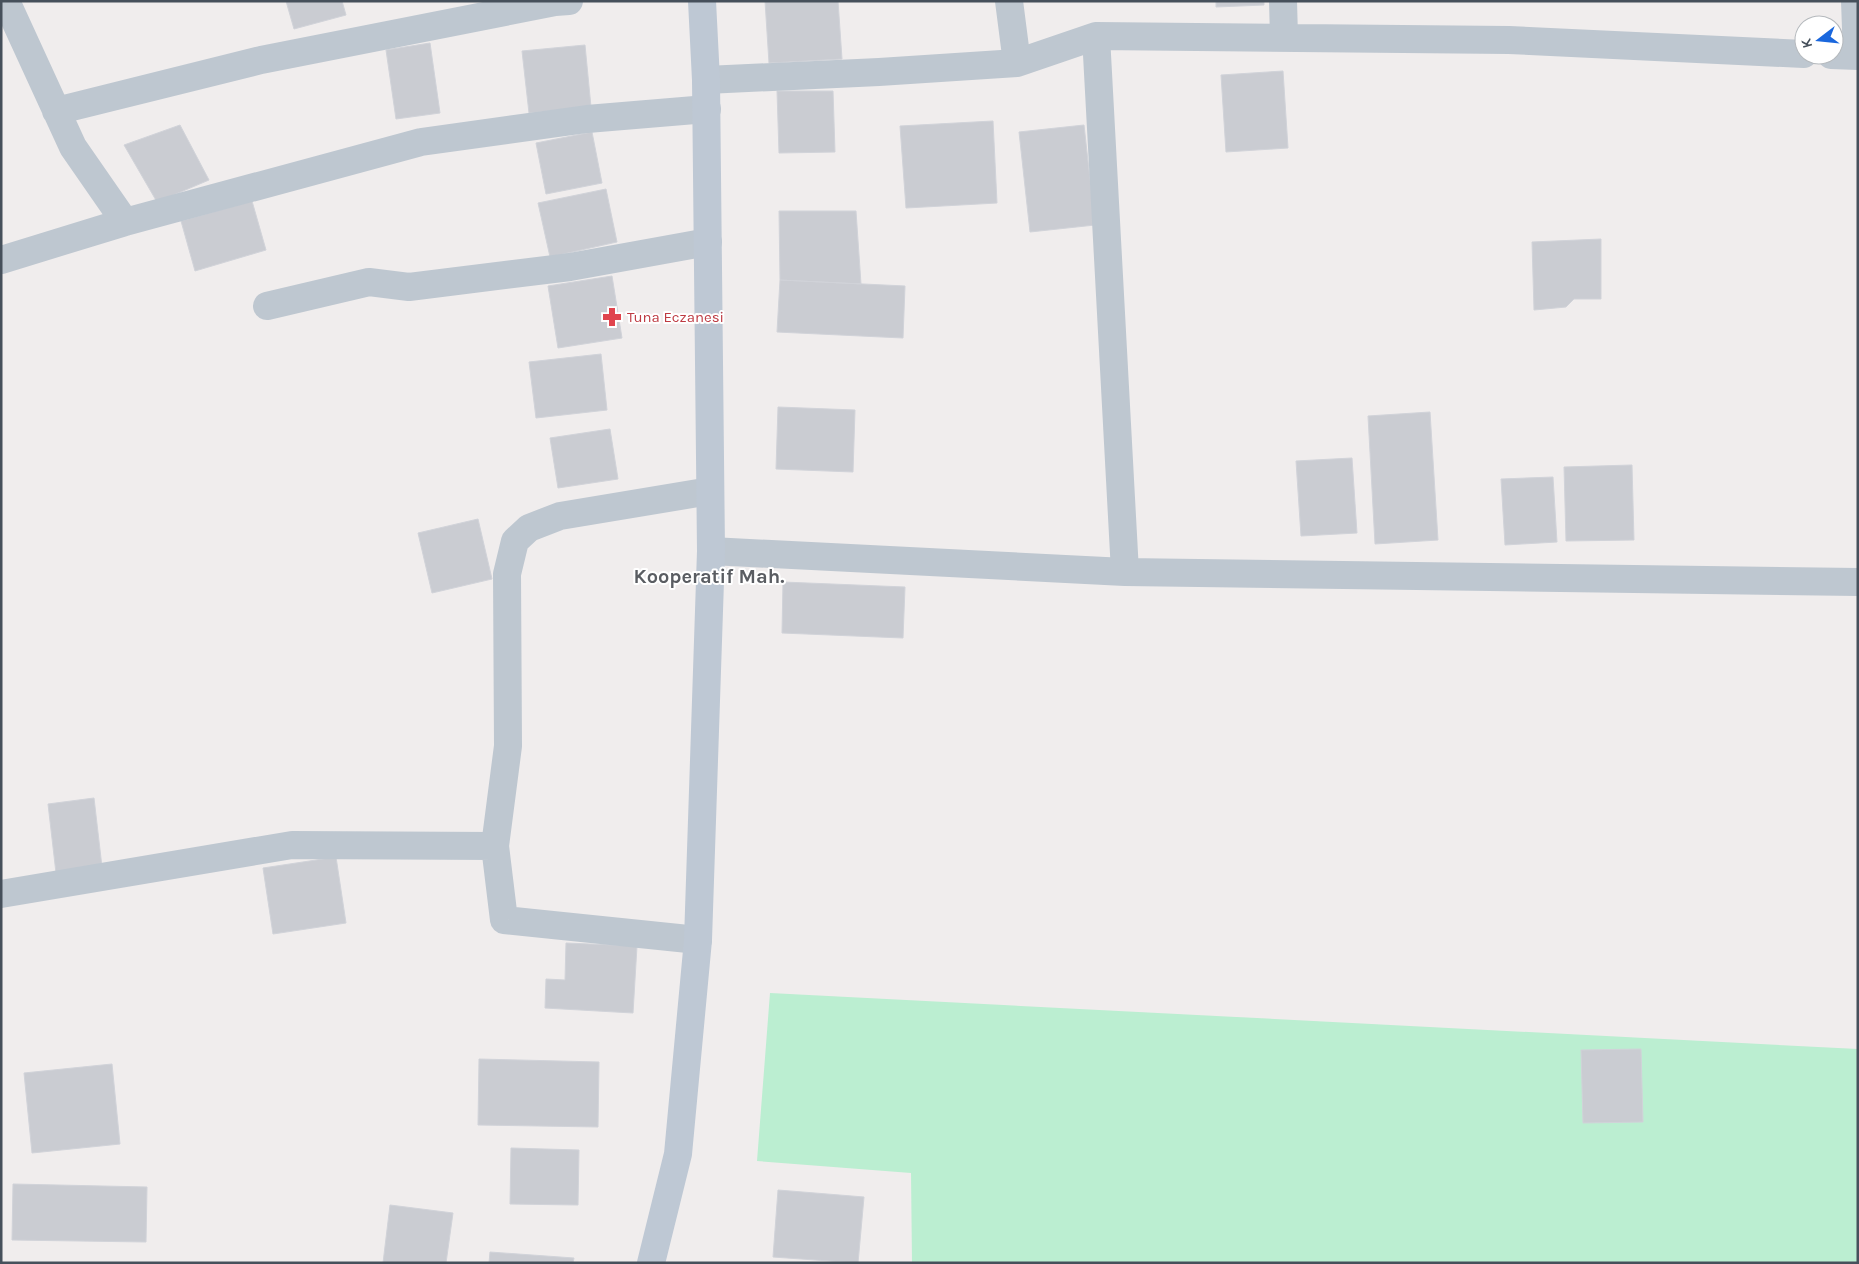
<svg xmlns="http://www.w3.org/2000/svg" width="1859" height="1264" font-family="Karla,sans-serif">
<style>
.green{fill:#bbeed1}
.building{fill:#caccd2;stroke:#d1d3d9}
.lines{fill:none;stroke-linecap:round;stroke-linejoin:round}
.lane{stroke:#bec7d0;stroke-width:18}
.street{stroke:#bec7d0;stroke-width:28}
.secondary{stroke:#bec8d4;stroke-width:28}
.labels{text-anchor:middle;stroke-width:4;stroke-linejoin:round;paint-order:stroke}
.health-label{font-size:15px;fill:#be3a42;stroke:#fff;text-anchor:start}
.district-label{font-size:20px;font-weight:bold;fill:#5a5d62;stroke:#fff}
</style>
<rect width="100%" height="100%" fill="#f0eded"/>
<path class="green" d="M770,993L1858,1049V1263H912L911,1173L757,1161Z"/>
<path class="building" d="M286,1H342L346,15L294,29Z
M765,1H838L842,59L769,63Z
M1216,1H1264V5L1216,7Z
M430,43L440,113L396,119L386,50Z
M585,45L591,107L529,113L522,51Z
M1283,71L1288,148L1226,152L1221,75Z
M777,91H833L835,152L779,153Z
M993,121L997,203L906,208L900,126Z
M180,125L209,180L157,202L124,145Z
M1084,125L1095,225L1030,232L1019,132Z
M592,132L602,183L546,194L536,143Z
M606,189L617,242L550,257L538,203Z
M252,201L266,250L195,271L181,221Z
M779,211H856L861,284L780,280Z
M1601,239V299H1574L1566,307L1534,310L1532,242Z
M612,276L622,338L558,348L548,286Z
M780,280L905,286L903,338L777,332Z
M601,354L607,410L536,418L529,362Z
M778,407L855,410L853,472L776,469Z
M1430,412L1438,540L1375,544L1368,416Z
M610,429L618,479L558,488L550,438Z
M1352,458L1357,533L1301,536L1296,461Z
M1632,465L1634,540L1566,541L1564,467Z
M1553,477L1557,542L1505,545L1501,479Z
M478,519L492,579L432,593L418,533Z
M783,582L905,587L903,638L782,633Z
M94,798L102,867L56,873L48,804Z
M336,857L346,923L273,934L263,868Z
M566,943L637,946L633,1013L545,1008L546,979L565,980Z
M1641,1049L1643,1122L1583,1123L1581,1050Z
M479,1059L599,1062L598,1127L478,1125Z
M112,1064L120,1144L32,1153L24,1073Z
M511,1148L579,1150L578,1205L510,1204Z
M13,1184L147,1187L146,1242L12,1240Z
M778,1190L864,1197L858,1263L773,1257Z
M390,1205L453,1213L446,1263H383Z
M490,1252L574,1258L573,1263H489Z"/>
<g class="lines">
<path class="lane" d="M1850,1L1852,56"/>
<path class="street" d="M6,1L73,147L125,222
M1009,1L1017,63
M1283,1L1284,37
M1096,36L1125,572
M1831,55L1858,56
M706,80L879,72L1017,63L1096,36L1509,40L1804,54
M56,111L261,60L555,2L569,1
M1,260L125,222L421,142L587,119L707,109
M267,306L369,282L409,287L570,267L708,242
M711,551L1125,572L1858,582
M1,894L292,845L495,846
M698,940L504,920L495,846L508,746L507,574L515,541L529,528L560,516L710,491"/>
<path class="secondary" d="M651,1263L678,1154L698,940L711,551L706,80L702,1"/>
</g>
<defs>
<g id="pharmacy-bare" transform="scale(1.5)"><path d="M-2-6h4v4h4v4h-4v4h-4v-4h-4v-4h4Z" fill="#e0444e" stroke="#fff" stroke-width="2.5" paint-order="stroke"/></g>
</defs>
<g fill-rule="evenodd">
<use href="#pharmacy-bare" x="612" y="317"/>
</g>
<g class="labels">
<g class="health-label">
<text x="627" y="322">Tuna Eczanesi</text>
</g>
<g class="district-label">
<text x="709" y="583">Kooperatif Mah.</text>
</g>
</g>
<rect width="1859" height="1264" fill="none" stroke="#46505b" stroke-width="5"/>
<g transform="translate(1819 40) rotate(254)"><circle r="24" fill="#ffffff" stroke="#b5b9bd"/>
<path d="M0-4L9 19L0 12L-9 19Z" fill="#1a67dd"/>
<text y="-8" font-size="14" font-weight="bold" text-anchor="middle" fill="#46505b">K</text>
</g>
</svg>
